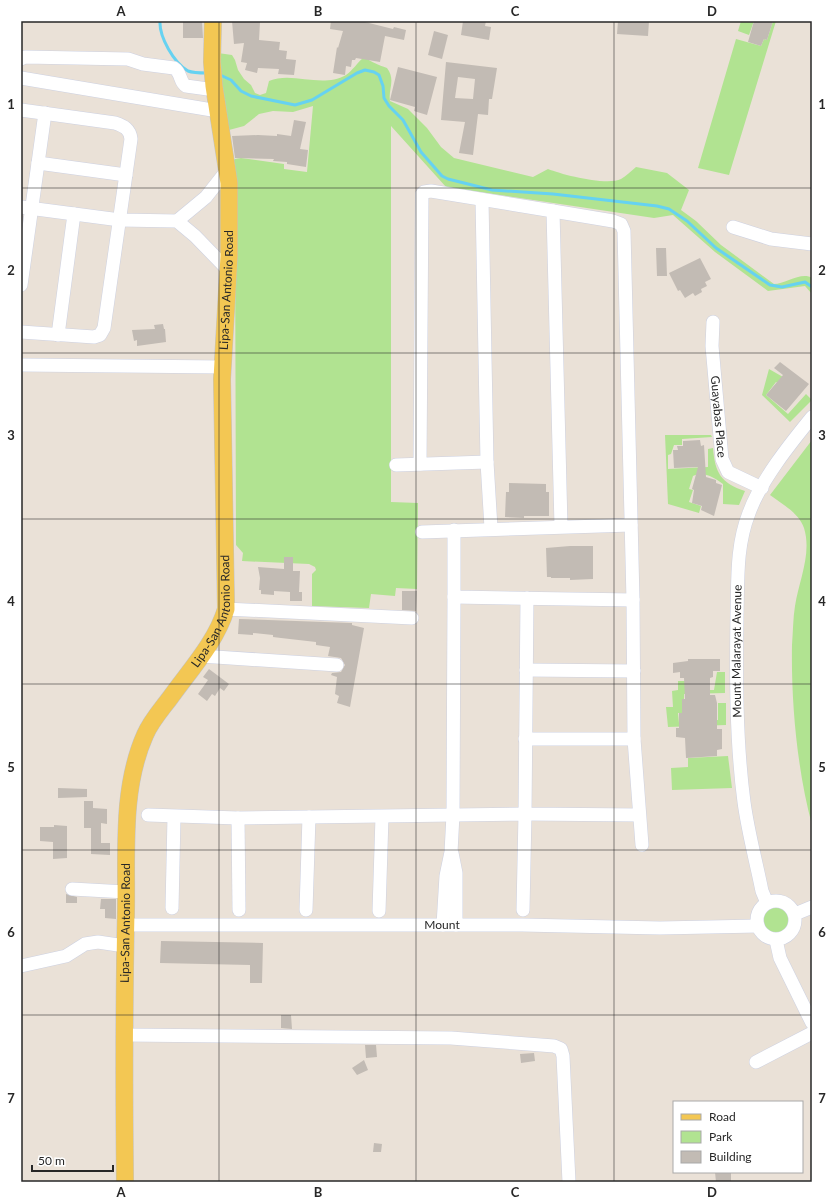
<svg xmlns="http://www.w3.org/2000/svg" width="833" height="1203" font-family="Lato,sans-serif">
<rect width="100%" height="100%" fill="#eae1d7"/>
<path fill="#b1e391" d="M741 21H754L749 35 738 31Z
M773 21H776L729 175 698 168 736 39 761 46 764 39 767 40Z
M218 53 232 55 235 60 238 70 244 79 251 85 255 93 260 95 266 93 269 81C293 71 321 89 346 75 352 71 358 62 364 57 372 62 378 65 387 68 396 80 388 89 390 101L408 109 427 128 441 147 454 158 533 177 548 169C563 175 607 186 621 179 626 176 631 171 636 167L667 173 689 190 681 210 696 221 721 245 774 284C785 284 802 271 812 278V294L805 286 768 291 715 252 673 215 654 218 446 187 391 126V502L418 503 417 589 396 588 395 596 371 594 369 608 312 606V574L316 570 315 567 309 564 242 561 243 553 236 545 235 211 232 161 235 159 241 158 284 164V169L307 172 313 106 293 112 273 111 259 114 244 126 229 130 220 90Z
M769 369 783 377 781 385 776 382 766 395 788 414 806 394 812 400 790 422 762 395Z
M665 435H711L712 437 682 439V445H674L671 454 668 455V469L708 467V449L713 448C715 473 721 483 745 491L739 505 723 504V484C716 478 702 470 693 476L689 489 693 490 689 502 701 506 699 513 668 504Z
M812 440V825C797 769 791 702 792 645 793 632 793 618 795 606 799 580 812 554 804 528 799 513 782 504 770 495Z
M717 672H725V693L684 694V699H682V713H678L679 723 718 720V703H726V725L668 727 666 707H673L672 691 678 690V681H690V690H714Z
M728 756 732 788 672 790 671 768 688 767V758Z
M763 920a13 13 0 1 1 26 0a13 13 0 1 1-26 0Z"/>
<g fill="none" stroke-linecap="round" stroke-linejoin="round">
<path stroke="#66d2f1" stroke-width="3" d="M160 21C159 37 174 63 188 71 193 73 201 73 207 73
M218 74 231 80 241 91 251 96 295 105 312 100 357 73 365 70 374 72 379 75 383 86 384 98 389 106 403 120 421 152 442 176 448 179 492 190 553 194 657 206 669 209 687 221 716 248 770 285 782 287 805 282 812 287"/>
</g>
<path fill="#c2bbb4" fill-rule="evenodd" d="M183 21H202L203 38H183Z
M232 21 260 22 259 40 280 42 279 50 287 51 286 59 296 60 294 75 278 74 279 69 258 68 257 73 245 70 247 63 241 62 244 43 234 44Z
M331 21H361L393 29 394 27 406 30 404 40 385 36 380 62 356 58 355 60H352L351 67 346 66 345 75 333 73 337 47 338 48 343 31 330 29Z
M463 21H486L485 26 491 27 489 40 461 35Z
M618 21H649L648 36 617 34Z
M754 21H773L767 40 764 39 761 46 748 42Z
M434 31 448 35 442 59 428 55Z
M446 62 497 68 492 99H489L488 115 478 114 473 155 459 153 465 122 441 120ZM458 77 475 79 473 99 455 98Z
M398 67 437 77 427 115 414 111 415 107 390 100Z
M294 120 306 122 300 149 308 150 306 167 287 164V162L273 161 274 159 235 158 232 136 258 135 277 136V134L291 136Z
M656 248H666L667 276H657Z
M700 258 711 279 705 282 707 286 701 289 702 292 695 296 693 293 685 298 680 290 678 291 669 273Z
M163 324 164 329H165L166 342 137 346V340L134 341 132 330 155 329 154 325Z
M780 362 809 384 786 411 766 395 783 375 774 368Z
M700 440 701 446 704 445 706 477 716 480V483L722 485 714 516 701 510 702 506 692 503 694 490 692 489 698 467 674 468 673 450H678L677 446H683V441Z
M509 483 546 484V492H549V516H524V518L505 517 506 492H509Z
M570 546H593V579L570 580V578H551V577H547L546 548Z
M284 557H293V571H300L299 592H302V601H290V592L274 591V595L261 594V590H259L260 578 258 567 284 569Z
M402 591H417L416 611 402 610Z
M239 619 352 623V625L364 628 350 707 337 703 339 696 335 694 337 677 331 675 332 673 341 672 345 665 341 658 328 656 330 647 316 645V642L281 638 273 637V635L253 633V635L238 634Z
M688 659H720V671H713V677L710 678V695H715L717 703V729H722V749L717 750V756L686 758 685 738 676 737V728H679V713H682V699H685L684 678H680V672L673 673V663L688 661Z
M209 669 229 684 224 691 220 688 215 696 212 694 207 701 198 694 208 680 203 677Z
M58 788 87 789V797L58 798Z
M84 801H93V808L107 809V824L101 823V843H110V855L91 854V828H84Z
M54 825 67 826V858L53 859V842L40 841V827H54Z
M66 894 77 897V903H66Z
M101 899H116V919L105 918V909H100Z
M161 941 263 943 262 983H250V965L160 963Z
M281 1015H291L292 1029 281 1028Z
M365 1045H376L377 1057 366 1058Z
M534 1053 535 1061 521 1063 520 1054Z
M364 1060 368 1070 357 1075 352 1068Z
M374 1143 382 1144 381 1152H373Z
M715 1172H731V1182H716Z"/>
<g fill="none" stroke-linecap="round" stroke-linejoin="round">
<defs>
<g id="minor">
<path d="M21 59 25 57 128 59 143 64 174 68C182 73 179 82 186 86L215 90"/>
<path d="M21 78 218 111"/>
<path d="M21 110 115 123C124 126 130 129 131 139L104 328 100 335 94 337 21 332"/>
<path d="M38 163 126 175"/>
<path d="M21 207 120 220 177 221 195 236 228 270"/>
<path d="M553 211 613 221 621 224 624 231 633 600 634 739 642 845"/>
<path d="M177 221 206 197 228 169"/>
<path d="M733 227 771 239 812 244"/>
<path d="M21 285 45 113"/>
<path id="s1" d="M713 322 712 346 722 459 728 472 762 488"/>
<path d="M58 335 74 214"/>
<path d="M21 365 223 367"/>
<path d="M487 462 491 528"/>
<path d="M420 464 422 194 424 192 431 191 553 211 561 526"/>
<path d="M396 465 487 462 482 200"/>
<path d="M454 530V597L633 600"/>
<path d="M422 532 631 525"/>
<path d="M527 598 525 814 639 815"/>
<path d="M226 609 412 618"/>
<path d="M201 656 337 665"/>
<path d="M526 670 634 671"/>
<path d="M525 739H634"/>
<path d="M148 815 238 818 525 814 523 910"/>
<path d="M238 818 239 910"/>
<path d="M452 853 456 873V925"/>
<path d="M72 889 126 892"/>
<circle cx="776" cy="920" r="19"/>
<path id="s2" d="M767 903 762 891C756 861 748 832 744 802 736 741 736 676 737 615 738 580 736 546 749 513 761 480 790 444 812 417"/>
<path d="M172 908 174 817"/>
<path d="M306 910 309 817"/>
<path d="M379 911 382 817"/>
<path d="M795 914 812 907"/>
<path id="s3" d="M125 925H522L660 928 758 926"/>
<path d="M443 925 446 876 451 852 453 815 454 597"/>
<path d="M776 940 780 958 812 1023"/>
<path d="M21 966 66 956 85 944 98 942 125 946"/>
<path d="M123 1035 451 1038 554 1046 561 1049 563 1056 569 1182"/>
<path d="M756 1062 812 1033"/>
</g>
<g id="major">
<path id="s4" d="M125 1182C124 1091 124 1001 126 911 127 853 121 789 145 735 151 721 161 710 170 698 190 670 216 642 226 609L222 379 229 256V183L214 86 212 62 213 21"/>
</g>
</defs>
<use href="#minor" stroke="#cdd1e1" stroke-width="14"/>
<use href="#major" stroke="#c3c3c3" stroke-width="18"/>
<use href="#minor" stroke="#fff" stroke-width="13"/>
<use href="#major" stroke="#f3c753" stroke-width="17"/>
</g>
<path fill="none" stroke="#272727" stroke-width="1" stroke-opacity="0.55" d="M219 21V1182M416 21V1182M614 21V1182M21 188H812M21 353H812M21 519H812M21 684H812M21 850H812M21 1015H812"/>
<g text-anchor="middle" stroke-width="3" stroke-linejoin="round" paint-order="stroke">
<g font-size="12" fill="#272727" stroke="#fff">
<text dy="4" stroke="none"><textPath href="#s4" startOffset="919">Lipa-San Antonio Road</textPath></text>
<text dy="4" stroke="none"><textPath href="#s1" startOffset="95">Guayabas Place</textPath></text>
<text dy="4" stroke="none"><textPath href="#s4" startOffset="594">Lipa-San Antonio Road</textPath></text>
<text dy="4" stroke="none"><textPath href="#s2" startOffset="255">Mount Malarayat Avenue</textPath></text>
<text dy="4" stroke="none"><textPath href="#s4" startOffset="259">Lipa-San Antonio Road</textPath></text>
<text dy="4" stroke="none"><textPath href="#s3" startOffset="317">Mount</textPath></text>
</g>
</g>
<rect width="833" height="1203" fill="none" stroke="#ffffff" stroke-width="44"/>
<rect x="673" y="1101" width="130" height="72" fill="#ffffff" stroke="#a9a9a9"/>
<rect x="681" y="1114" width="20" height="6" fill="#f3c753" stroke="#a9a9a9"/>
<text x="709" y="1121" font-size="12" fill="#272727">Road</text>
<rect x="681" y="1131" width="20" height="12" fill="#b1e391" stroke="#a9a9a9"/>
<text x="709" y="1141" font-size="12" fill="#272727">Park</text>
<rect x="681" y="1151" width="20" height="12" fill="#c2bbb4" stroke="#a9a9a9"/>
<text x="709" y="1161" font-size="12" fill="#272727">Building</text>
<path d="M32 1165v6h81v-6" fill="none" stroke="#272727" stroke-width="2"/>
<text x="38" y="1165" font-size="12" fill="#272727" stroke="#ffffff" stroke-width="3" paint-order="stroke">50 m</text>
<rect x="22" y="22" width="789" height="1159" fill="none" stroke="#272727" stroke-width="1.5"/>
<g font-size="13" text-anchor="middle" font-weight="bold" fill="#272727">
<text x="121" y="16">A</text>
<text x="318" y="16">B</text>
<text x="515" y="16">C</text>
<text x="712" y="16">D</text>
<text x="11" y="109">1</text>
<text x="822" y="109">1</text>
<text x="11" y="275">2</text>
<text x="822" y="275">2</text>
<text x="11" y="440">3</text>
<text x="822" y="440">3</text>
<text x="11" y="606">4</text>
<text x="822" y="606">4</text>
<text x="11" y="772">5</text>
<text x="822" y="772">5</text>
<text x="11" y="937">6</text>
<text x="822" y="937">6</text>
<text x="11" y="1103">7</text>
<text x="822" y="1103">7</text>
<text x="121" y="1197">A</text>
<text x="318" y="1197">B</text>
<text x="515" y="1197">C</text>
<text x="712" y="1197">D</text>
</g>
</svg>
